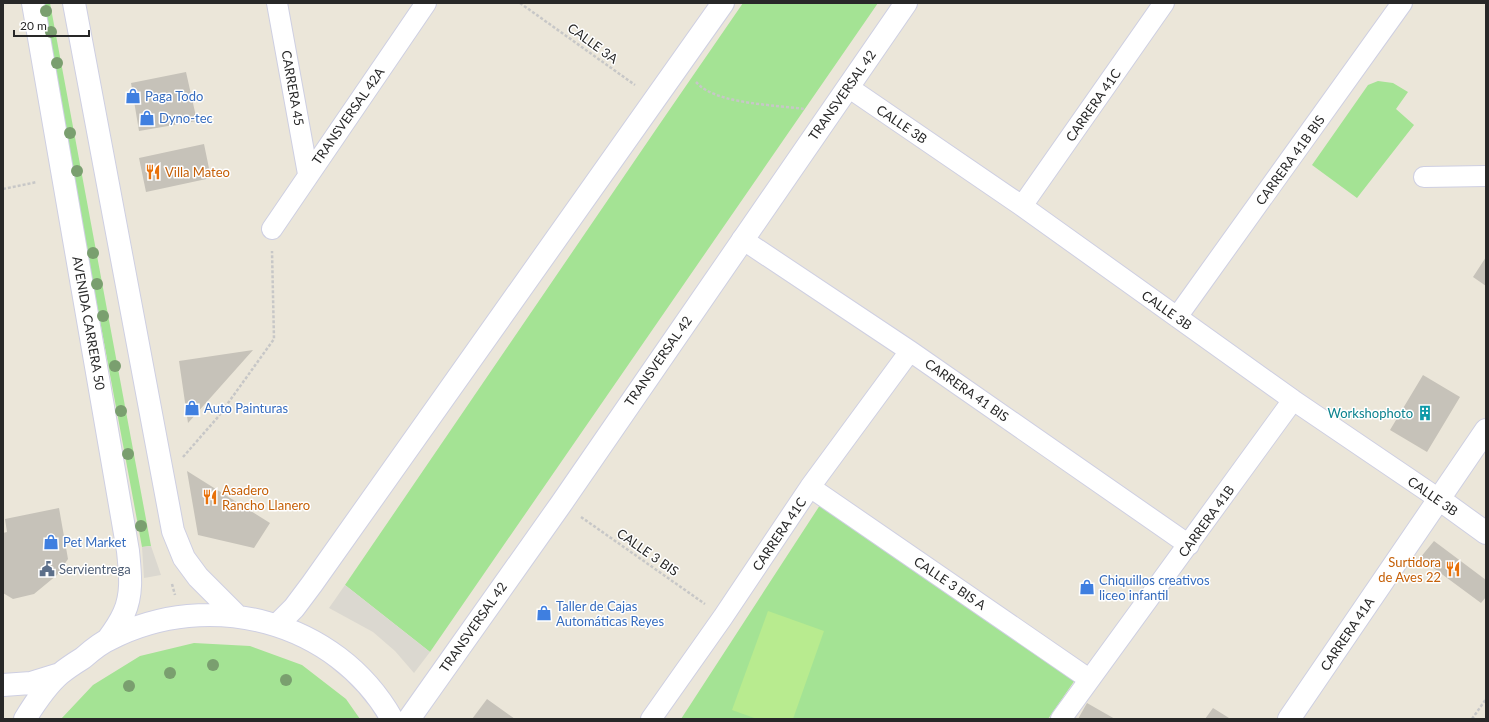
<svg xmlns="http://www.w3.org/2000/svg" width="1489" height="722" font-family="Lato,sans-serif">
<rect width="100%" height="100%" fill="#ebe6d9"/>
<path fill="#a4e394" d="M41 3H50L151 546 142 547Z
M743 3H878L430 652 345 585 659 125Z
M1378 81 1393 83 1408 92 1396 109 1414 125 1357 198 1312 165 1368 85Z
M822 502 1075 680 1048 719H681Z
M194 643 250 646 302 665 346 699 360 719H61L93 685 140 656Z"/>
<path fill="#b8eb8f" d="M768 611 824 631 793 719H757L732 710Z"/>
<path fill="#dbd8d0" d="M151 546 161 575 144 578 142 547Z
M345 585 430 652 414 673 395 651 373 632 329 608Z"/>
<path fill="#c6c2b9" d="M186 72 197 121 139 131 131 83Z
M204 144 211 178 146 192 139 158Z
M1486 257V286L1473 277Z
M253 350 188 423 179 361Z
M1423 375 1460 397 1427 452 1390 430Z
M187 471 270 523 254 548 198 535Z
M59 508 68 559 57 575 34 594 13 599 3 593V533L7 532 5 519Z
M1434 541 1486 580V597L1481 603 1420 558Z
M487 699 515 719H472Z
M1087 703 1115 719H1078Z
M1213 708 1229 718V719H1205Z"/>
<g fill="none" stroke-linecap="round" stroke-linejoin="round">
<defs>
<path id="minor" d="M277 3 308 174
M848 87 1022 206 1293 400 1439 499
M1424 177 1486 176
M1022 206 1164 3
M272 229 426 3
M742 239 910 351 1189 545
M1177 317 1402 3
M810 487 1089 679
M651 719 723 617 810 487 910 351
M1061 719 1293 400"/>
<path id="tertiary" d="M1439 499 1486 533
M277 625 294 608 312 584 723 3
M409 719 561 504 906 3
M1289 719 1486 430"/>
<path id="secondary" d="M33 3 128 551C130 572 133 593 124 613 120 622 114 631 108 639
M74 3 173 531 184 558 198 577 237 616
M3 685 31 683 60 674
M25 719C35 703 46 686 60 674 67 668 75 663 83 658 91 651 100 643 110 639 209 588 336 620 392 719"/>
</defs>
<use href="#minor" stroke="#cecfe2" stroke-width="22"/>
<use href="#tertiary" stroke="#cecfe2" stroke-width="24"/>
<use href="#secondary" stroke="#cecfe2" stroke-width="24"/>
<path stroke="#c7c7c7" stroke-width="2.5" stroke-dasharray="3 2" stroke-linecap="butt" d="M520 3 635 85
M696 82C699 85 702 88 706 90 730 104 775 105 804 109
M3 189 37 182
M183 457 218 417 274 339 272 251
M581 517 705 604
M172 584 175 595
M1472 719 1486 699"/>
<use href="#minor" stroke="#fff" stroke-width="20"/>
<use href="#tertiary" stroke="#fff" stroke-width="22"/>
<use href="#secondary" stroke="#fff" stroke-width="22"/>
</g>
<g fill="#7a9f6f">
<circle cx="46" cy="11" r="6"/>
<circle cx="51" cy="32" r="6"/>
<circle cx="57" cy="63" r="6"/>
<circle cx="70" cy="133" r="6"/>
<circle cx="77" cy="171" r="6"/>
<circle cx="93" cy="253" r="6"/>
<circle cx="97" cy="284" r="6"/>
<circle cx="103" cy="316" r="6"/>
<circle cx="115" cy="366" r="6"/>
<circle cx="121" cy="411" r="6"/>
<circle cx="128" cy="454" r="6"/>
<circle cx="141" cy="526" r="6"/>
<circle cx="213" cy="665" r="6"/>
<circle cx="170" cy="673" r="6"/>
<circle cx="286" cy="680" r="6"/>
<circle cx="129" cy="686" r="6"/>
</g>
<defs>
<symbol id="shop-bare" viewBox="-9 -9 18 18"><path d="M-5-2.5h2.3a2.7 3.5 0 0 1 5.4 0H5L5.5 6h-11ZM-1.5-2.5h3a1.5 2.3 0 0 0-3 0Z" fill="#3f7fe0" stroke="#fff" stroke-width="2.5" paint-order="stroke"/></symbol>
<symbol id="restaurant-bare" viewBox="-9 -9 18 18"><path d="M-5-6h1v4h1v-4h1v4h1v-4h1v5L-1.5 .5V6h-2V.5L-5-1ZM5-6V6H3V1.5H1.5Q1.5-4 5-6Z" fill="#e8710a" stroke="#fff" stroke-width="2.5" paint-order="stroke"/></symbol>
<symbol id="building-bare" viewBox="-9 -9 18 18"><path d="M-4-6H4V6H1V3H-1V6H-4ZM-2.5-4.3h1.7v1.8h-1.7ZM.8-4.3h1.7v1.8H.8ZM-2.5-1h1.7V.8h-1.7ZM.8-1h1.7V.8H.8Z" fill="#0f9aa8" stroke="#fff" stroke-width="2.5" paint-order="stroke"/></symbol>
<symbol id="civic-bare" viewBox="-9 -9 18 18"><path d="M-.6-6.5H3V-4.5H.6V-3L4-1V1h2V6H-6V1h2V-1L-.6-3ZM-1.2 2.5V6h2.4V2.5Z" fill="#5c6f8a" stroke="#fff" stroke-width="2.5" paint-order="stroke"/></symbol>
</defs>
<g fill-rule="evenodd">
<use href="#shop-bare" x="122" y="85" width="22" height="22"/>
<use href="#shop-bare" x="136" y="107" width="22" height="22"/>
<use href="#restaurant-bare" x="142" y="161" width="22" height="22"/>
<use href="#shop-bare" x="181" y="397" width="22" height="22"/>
<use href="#building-bare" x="1414" y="402" width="22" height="22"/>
<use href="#restaurant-bare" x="199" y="486" width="22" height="22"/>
<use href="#shop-bare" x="40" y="531" width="22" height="22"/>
<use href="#civic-bare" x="36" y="558" width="22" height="22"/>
<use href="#restaurant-bare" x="1442" y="558" width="22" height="22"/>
<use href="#shop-bare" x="1076" y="576" width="22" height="22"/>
<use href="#shop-bare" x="533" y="602" width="22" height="22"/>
</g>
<g text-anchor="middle" stroke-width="3" stroke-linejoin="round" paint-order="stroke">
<g font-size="13" fill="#282828" stroke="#fff">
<text transform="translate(593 43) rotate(36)" y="5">CALLE 3A</text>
<text transform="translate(293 88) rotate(80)" y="5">CARRERA 45</text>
<text transform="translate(842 95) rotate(-55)" y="5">TRANSVERSAL 42</text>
<text transform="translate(1093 105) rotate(-55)" y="5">CARRERA 41C</text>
<text transform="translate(348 116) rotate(-55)" y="5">TRANSVERSAL 42A</text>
<text transform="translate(902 124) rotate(34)" y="5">CALLE 3B</text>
<text transform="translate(1290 160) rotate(-54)" y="5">CARRERA 41B BIS</text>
<text transform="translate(1167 310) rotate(35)" y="5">CALLE 3B</text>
<text transform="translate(89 323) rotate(80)" y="5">AVENIDA CARRERA 50</text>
<text transform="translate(658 361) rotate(-55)" y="5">TRANSVERSAL 42</text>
<text transform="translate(967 390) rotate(35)" y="5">CARRERA 41 BIS</text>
<text transform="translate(1433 496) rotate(35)" y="5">CALLE 3B</text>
<text transform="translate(1206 521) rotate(-54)" y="5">CARRERA 41B</text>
<text transform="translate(779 534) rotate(-56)" y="5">CARRERA 41C</text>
<text transform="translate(648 552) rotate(35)" y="5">CALLE 3 BIS</text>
<text transform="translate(950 583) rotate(34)" y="5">CALLE 3 BIS A</text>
<text transform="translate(473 627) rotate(-55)" y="5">TRANSVERSAL 42</text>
<text transform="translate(1347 634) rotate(-56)" y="5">CARRERA 41A</text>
</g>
<g font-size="13" fill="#366cbe" stroke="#fff" text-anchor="start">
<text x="145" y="101">Paga Todo</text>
<text x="159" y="123">Dyno-tec</text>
<text x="204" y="413">Auto Painturas</text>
<text x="63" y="547">Pet Market</text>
<text x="1099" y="585">Chiquillos creativos<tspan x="1099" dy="15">liceo infantil</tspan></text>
<text x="556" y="611">Taller de Cajas<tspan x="556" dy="15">Automáticas Reyes</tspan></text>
</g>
<g font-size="13" fill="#c56008" stroke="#fff" text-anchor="start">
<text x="165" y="177">Villa Mateo</text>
<text x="222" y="495">Asadero<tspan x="222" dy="15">Rancho Llanero</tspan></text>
<text x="1441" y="567" text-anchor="end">Surtidora<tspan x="1441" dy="15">de Aves 22</tspan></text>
</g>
<g font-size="13" fill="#0d838f" stroke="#fff" text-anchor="end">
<text x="1413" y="418">Workshophoto</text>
</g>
<g font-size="13" fill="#4e5e75" stroke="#fff" text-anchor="start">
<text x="59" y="574">Servientrega</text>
</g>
</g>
<rect width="1489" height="722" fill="none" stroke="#282828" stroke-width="8"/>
<path d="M14 30v6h75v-6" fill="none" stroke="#282828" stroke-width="2"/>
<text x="20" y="30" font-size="12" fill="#282828" stroke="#ffffff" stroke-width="3" paint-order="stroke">20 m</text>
</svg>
